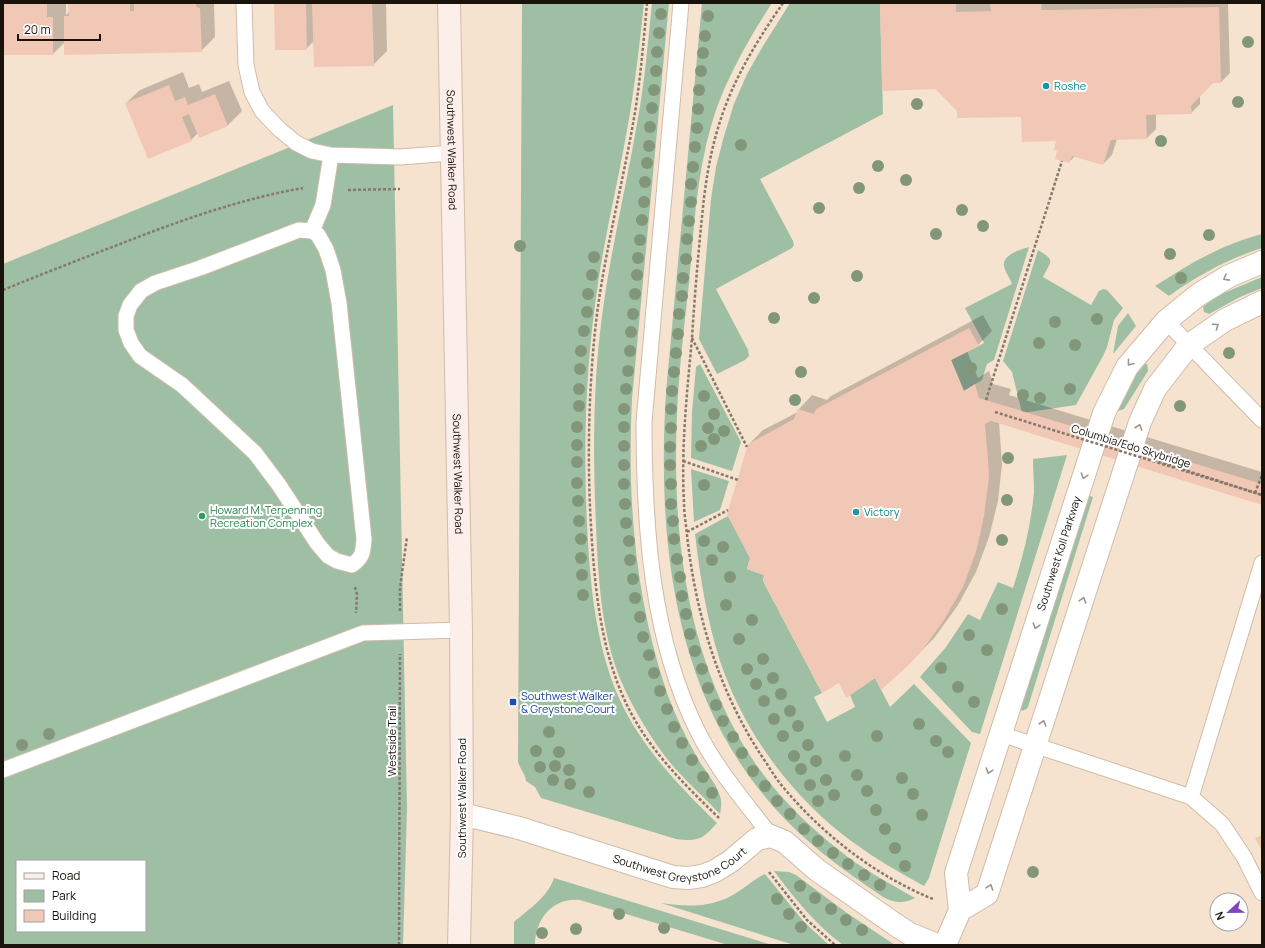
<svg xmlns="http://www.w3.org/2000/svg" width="1265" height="948" font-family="Manrope,sans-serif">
<rect width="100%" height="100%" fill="#f6e3cf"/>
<path fill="#9fbfa4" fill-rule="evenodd" d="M522 3H644C639 49 634 95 625 141 617 186 606 231 599 277 586 359 583 441 587 524 590 583 595 643 619 698 641 747 679 786 717 823 703 839 698 842 676 839L541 798 535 787 526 781C526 775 520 769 518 762Z
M652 3H669L632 399C627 499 635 598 667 693 676 717 688 742 701 764 708 774 716 784 720 796 722 801 721 808 720 814 701 794 680 776 664 755 647 732 632 706 621 681 601 633 598 576 596 525 593 463 593 394 600 333 608 260 626 189 638 118 645 80 648 41 652 3Z
M702 3H772C750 37 730 72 716 110 697 166 694 225 689 284 684 327 679 371 677 414 672 528 685 647 744 746 768 786 802 821 839 850 862 869 889 883 915 898 904 904 894 903 883 897 843 870 804 842 772 805 672 691 657 537 666 392Z
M790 3H880L883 114 760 179 793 241 794 245 792 248 716 289 748 350 749 356 745 360 717 374 699 339 711 199 716 167 724 136 734 104 747 74 763 46Z
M393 105 407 809 403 945H3V264ZM17 861H145V931H17Z
M1262 234V248C1228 259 1198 275 1169 296L1155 286C1191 263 1221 245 1262 234Z
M1029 247 994 360 987 364 982 380 964 391 951 360 984 343 965 308 1012 284C1010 278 1005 272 1004 266 1002 255 1021 249 1029 247Z
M1038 250C1056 261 1051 260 1043 277L1091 305 1099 291 1103 289 1107 290 1123 308 1114 320 1107 347 1103 356 1076 405 1022 413 1012 372 1003 361Z
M1262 277V288L1240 297 1209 314 1204 312 1203 307 1204 306 1219 295Z
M1128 313 1136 326 1113 354 1118 326Z
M1143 363 1147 364 1148 371 1124 409 1118 411 1116 409 1127 384Z
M700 364 741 442 732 471 691 458 692 412 696 367Z
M1067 455 980 734 972 732 920 677 946 647 968 614 980 620 998 582 1013 588C1023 557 1031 525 1034 492 1034 481 1033 470 1033 459Z
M691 469 729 481 720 510 694 522Z
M1084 494 1093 497 1028 707C1026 710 1023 711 1020 710Z
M728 516 750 558 747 569 764 575 763 581 822 693 814 697 827 722 855 707 850 695 875 678 890 707 914 684 971 743 929 878 924 886C900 873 876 859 854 843 793 799 744 733 720 661 707 620 700 577 695 534Z
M774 871 789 872 796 875 847 913 895 945H843C815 924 794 898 774 871Z
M765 874 804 922 829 945H794L661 903C687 907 713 908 736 893 746 887 754 879 765 874Z
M554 878 772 945H728L580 900C553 897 535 919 535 945H514V922C529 909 548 897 554 878Z"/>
<path fill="#0003" d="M3 3H66V15L69 12V3H214L215 37 201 51 65 42 53 54H3Z
M275 3H386L387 51 373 65 314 41 306 49Z
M881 3H1228L1230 73 1221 82H1213L1200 96V104L1191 113 1156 114V129L1147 138 1117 139 1112 155 1103 164 1075 156 1069 162 1059 151 1058 140 1022 116 958 110Z
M183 72 189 88 199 84 202 92 229 81 242 111 228 125 199 137 198 133 191 140 126 103 140 90Z
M983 315 992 331 978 345 967 351 978 378 989 371 993 384 1011 389 1009 395 1262 472V504L999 422 1002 464 998 501 989 537 976 572 958 605 935 637 901 672 875 676 766 575 752 558 749 444 763 430 798 412 799 409 812 395 827 400 831 396Z"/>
<path fill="#f1c7b5" d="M3 3H47V17H53V55H3Z
M68 3H130V11H134V3H196V7L200 8 202 52 64 55V16H69Z
M274 3H306L307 50H275Z
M312 3H372L374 66 314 67Z
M880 3H956V12L991 11 990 4 1025 3H1041L1042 10 1219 7 1221 83H1213L1191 106 1192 114 1146 115 1147 139 1111 140 1103 165 1072 156 1069 163 1055 159 1057 151 1054 150 1056 141 1022 142 1021 117 957 118V111L935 89 882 91Z
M169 85 175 101 185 97 188 105 215 94 228 126 199 138 189 114 182 117 192 141 148 159 125 103Z
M969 328 979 346 951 360 964 391 975 384 979 398 1262 484V505L991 421 985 424 988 459 989 478 984 516 980 535 976 552 963 587 944 620 921 652 901 672 881 690 875 678 846 698 839 683 822 693 763 580 764 575 747 569 750 558 727 514 748 444 794 419 798 409 814 414 816 409Z
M1262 835V851L1255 838Z"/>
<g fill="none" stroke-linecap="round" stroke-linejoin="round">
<defs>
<path id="lane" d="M244 3 246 65 252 92 262 111 279 129 296 143 312 151 331 155 400 157 452 153
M681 3 644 422C644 526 651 638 698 732 717 770 746 803 771 836
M312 231 318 235 326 249 333 270 339 303 364 539C363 552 363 557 352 565L337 561 328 556 317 543 279 485 255 453 182 385 140 356 131 343 126 330V316L130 305 141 291 155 283 200 268 299 230 312 231 323 205 331 155
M1166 321 1262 420
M1001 734 1191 797 1222 824 1244 857 1262 893
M3 770 363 633 461 630
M1191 797 1262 563"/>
<g id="street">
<path id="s1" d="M462 814 519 828 673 877 688 878 702 876 715 871 731 861 757 839 771 836 785 842 817 870 896 925 910 934 937 945"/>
<path d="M960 910 987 894 1140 422 1155 389 1189 345 1225 320 1262 302"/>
<path id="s2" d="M945 945 960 910 956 873 1104 413 1127 367 1166 321 1198 295 1229 276 1262 262"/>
</g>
<g id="secondary">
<path id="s3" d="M449 3 461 630 462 814 459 945"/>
</g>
</defs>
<use href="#lane" stroke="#cfbca9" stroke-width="17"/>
<use href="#street" stroke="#cfbca9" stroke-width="24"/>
<use href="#secondary" stroke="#cfbca9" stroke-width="24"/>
<path stroke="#85796c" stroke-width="2.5" stroke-dasharray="3 2" stroke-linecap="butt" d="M647 3C644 37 641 72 636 106 624 181 603 255 595 331 588 400 587 472 592 542 596 600 603 660 631 713 653 754 686 786 719 818
M783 3C756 42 731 83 718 128 711 151 707 174 704 198 699 244 695 291 692 338 687 393 681 447 684 503 684 513 686 524 687 535 696 617 720 696 767 764 772 772 777 780 783 787 823 835 876 876 933 899
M348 190 400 189
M3 290C42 274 81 259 120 244 179 221 240 199 303 188
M692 338 747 447
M986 400 1062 161
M1154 460 1262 495
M683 461 738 480
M1255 493 1262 475
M687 532 728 510
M355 587 357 594 356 613
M400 611V588L407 537
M769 872 807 920 835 945
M399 945 400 654"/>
<use href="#lane" stroke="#fff" stroke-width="15"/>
<use href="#street" stroke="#fff" stroke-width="22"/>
<use href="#secondary" stroke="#fceee8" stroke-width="22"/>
<path stroke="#85796c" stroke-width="2.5" stroke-dasharray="3 2" stroke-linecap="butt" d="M995 412 1262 495"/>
</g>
<g fill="#829779">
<circle cx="661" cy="14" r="6"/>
<circle cx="708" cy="16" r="6"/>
<circle cx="659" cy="33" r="6"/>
<circle cx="705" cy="36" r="6"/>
<circle cx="1248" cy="42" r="6"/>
<circle cx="657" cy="52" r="6"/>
<circle cx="703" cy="53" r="6"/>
<circle cx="656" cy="71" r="6"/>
<circle cx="701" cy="71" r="6"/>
<circle cx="654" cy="90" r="6"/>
<circle cx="699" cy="90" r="6"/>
<circle cx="1238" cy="102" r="6"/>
<circle cx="917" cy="104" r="6"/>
<circle cx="652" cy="108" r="6"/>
<circle cx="698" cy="109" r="6"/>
<circle cx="650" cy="127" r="6"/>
<circle cx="697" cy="128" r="6"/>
<circle cx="1161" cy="141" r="6"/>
<circle cx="741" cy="145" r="6"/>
<circle cx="649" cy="146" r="6"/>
<circle cx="695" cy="147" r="6"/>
<circle cx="647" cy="163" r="6"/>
<circle cx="878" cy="166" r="6"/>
<circle cx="693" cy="167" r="6"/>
<circle cx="906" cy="180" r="6"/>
<circle cx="645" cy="182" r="6"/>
<circle cx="691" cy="184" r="6"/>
<circle cx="859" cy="188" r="6"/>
<circle cx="644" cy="202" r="6"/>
<circle cx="691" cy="202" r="6"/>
<circle cx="819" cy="208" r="6"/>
<circle cx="962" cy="210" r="6"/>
<circle cx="642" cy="220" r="6"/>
<circle cx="689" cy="221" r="6"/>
<circle cx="983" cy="226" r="6"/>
<circle cx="936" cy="234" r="6"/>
<circle cx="1209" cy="235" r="6"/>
<circle cx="687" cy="239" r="6"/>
<circle cx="640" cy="240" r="6"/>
<circle cx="520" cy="246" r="6"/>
<circle cx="1170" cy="254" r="6"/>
<circle cx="594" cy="257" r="6"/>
<circle cx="638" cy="258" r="6"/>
<circle cx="686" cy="259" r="6"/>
<circle cx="592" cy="275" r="6"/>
<circle cx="637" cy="275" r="6"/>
<circle cx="857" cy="276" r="6"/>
<circle cx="683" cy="278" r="6"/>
<circle cx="1181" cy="278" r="6"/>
<circle cx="588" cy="294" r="6"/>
<circle cx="635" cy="294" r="6"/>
<circle cx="682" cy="296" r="6"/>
<circle cx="814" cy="298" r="6"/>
<circle cx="587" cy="312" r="6"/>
<circle cx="633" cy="314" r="6"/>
<circle cx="679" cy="314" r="6"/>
<circle cx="774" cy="318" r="6"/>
<circle cx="1097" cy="319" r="6"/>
<circle cx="1055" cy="322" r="6"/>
<circle cx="584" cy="331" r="6"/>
<circle cx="631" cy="332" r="6"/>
<circle cx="678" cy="334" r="6"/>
<circle cx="1039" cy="343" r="6"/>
<circle cx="1075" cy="345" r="6"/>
<circle cx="581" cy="351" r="6"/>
<circle cx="630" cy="351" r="6"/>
<circle cx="676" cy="353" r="6"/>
<circle cx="1229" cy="353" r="6"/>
<circle cx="971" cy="368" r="6"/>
<circle cx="580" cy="369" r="6"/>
<circle cx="628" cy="371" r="6"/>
<circle cx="674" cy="372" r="6"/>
<circle cx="801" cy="372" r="6"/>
<circle cx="579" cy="389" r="6"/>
<circle cx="626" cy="389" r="6"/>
<circle cx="1070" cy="389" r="6"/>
<circle cx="672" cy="391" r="6"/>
<circle cx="1023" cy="395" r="6"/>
<circle cx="704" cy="396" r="6"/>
<circle cx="1040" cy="398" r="6"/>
<circle cx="795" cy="400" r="6"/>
<circle cx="579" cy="406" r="6"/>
<circle cx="1180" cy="406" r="6"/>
<circle cx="624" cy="409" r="6"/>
<circle cx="671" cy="409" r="6"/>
<circle cx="714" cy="414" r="6"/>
<circle cx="577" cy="427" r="6"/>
<circle cx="624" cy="427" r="6"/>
<circle cx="671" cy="428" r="6"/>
<circle cx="708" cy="428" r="6"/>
<circle cx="724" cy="431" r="6"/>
<circle cx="714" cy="439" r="6"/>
<circle cx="577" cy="445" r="6"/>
<circle cx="624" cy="446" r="6"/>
<circle cx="701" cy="446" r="6"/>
<circle cx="670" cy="447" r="6"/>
<circle cx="1008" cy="458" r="6"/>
<circle cx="577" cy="462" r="6"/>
<circle cx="624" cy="465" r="6"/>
<circle cx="670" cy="465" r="6"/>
<circle cx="577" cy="483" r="6"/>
<circle cx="624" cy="484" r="6"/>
<circle cx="671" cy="484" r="6"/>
<circle cx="704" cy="485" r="6"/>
<circle cx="1007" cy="500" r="6"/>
<circle cx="578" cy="501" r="6"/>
<circle cx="625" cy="504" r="6"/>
<circle cx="671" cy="504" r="6"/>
<circle cx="579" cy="521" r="6"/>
<circle cx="673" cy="521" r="6"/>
<circle cx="626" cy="523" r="6"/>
<circle cx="581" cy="539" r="6"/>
<circle cx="674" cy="539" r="6"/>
<circle cx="1002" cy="540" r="6"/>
<circle cx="629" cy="541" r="6"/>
<circle cx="704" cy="541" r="6"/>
<circle cx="723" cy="547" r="6"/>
<circle cx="581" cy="558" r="6"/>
<circle cx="677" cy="559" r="6"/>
<circle cx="630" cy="560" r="6"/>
<circle cx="712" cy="560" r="6"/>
<circle cx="582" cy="575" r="6"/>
<circle cx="680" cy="577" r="6"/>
<circle cx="730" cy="577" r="6"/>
<circle cx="633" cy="579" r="6"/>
<circle cx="583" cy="595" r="6"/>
<circle cx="682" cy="596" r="6"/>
<circle cx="635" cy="598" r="6"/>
<circle cx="726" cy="605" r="6"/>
<circle cx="1002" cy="609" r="6"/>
<circle cx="686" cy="614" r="6"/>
<circle cx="640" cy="617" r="6"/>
<circle cx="752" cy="620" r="6"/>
<circle cx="690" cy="634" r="6"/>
<circle cx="969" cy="635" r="6"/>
<circle cx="643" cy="637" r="6"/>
<circle cx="739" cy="639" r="6"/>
<circle cx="987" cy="650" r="6"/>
<circle cx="695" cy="651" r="6"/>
<circle cx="649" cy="655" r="6"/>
<circle cx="763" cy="659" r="6"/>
<circle cx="941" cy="668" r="6"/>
<circle cx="702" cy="669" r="6"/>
<circle cx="747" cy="669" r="6"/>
<circle cx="654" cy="673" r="6"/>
<circle cx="773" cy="678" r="6"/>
<circle cx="756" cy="684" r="6"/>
<circle cx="958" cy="687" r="6"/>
<circle cx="708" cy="688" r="6"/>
<circle cx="660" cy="691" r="6"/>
<circle cx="781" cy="694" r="6"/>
<circle cx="764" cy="701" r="6"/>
<circle cx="974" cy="702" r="6"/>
<circle cx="716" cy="705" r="6"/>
<circle cx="667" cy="709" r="6"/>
<circle cx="790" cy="711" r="6"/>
<circle cx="774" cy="719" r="6"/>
<circle cx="723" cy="721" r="6"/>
<circle cx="919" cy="724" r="6"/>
<circle cx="798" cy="726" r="6"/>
<circle cx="674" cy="727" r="6"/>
<circle cx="549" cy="732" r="6"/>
<circle cx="49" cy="734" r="6"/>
<circle cx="783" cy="736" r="6"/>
<circle cx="877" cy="736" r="6"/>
<circle cx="733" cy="737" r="6"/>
<circle cx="936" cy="741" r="6"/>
<circle cx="682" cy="743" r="6"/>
<circle cx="22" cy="745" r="6"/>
<circle cx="808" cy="745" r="6"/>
<circle cx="536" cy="751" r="6"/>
<circle cx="559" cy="752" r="6"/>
<circle cx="948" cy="752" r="6"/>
<circle cx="742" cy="753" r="6"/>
<circle cx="794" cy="756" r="6"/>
<circle cx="845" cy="756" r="6"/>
<circle cx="692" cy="760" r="6"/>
<circle cx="816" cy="761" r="6"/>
<circle cx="555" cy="766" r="6"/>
<circle cx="540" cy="767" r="6"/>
<circle cx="801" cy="769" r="6"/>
<circle cx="569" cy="770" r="6"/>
<circle cx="753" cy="771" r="6"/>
<circle cx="857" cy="775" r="6"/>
<circle cx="703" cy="777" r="6"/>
<circle cx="902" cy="778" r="6"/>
<circle cx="553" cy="780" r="6"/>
<circle cx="826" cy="780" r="6"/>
<circle cx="570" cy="784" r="6"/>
<circle cx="810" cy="785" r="6"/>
<circle cx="765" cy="786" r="6"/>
<circle cx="867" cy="791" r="6"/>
<circle cx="589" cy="792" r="6"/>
<circle cx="712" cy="793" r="6"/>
<circle cx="913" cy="794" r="6"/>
<circle cx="834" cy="795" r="6"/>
<circle cx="777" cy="801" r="6"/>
<circle cx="818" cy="801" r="6"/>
<circle cx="876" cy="810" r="6"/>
<circle cx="790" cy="814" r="6"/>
<circle cx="922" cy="815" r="6"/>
<circle cx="804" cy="829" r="6"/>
<circle cx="885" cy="829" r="6"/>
<circle cx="818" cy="841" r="6"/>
<circle cx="895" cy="848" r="6"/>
<circle cx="833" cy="853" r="6"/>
<circle cx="848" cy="864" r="6"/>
<circle cx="905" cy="866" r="6"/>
<circle cx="1033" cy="872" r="6"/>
<circle cx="864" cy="875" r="6"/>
<circle cx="880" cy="885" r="6"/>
<circle cx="800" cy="886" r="6"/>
<circle cx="815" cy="898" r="6"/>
<circle cx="777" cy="899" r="6"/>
<circle cx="831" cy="909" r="6"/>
<circle cx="619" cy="914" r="6"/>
<circle cx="789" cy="914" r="6"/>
<circle cx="846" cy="920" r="6"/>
<circle cx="801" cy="927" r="6"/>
<circle cx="664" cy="928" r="6"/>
<circle cx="576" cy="929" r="6"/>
<circle cx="862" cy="930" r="6"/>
<circle cx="542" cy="933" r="6"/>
</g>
<defs><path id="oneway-chevron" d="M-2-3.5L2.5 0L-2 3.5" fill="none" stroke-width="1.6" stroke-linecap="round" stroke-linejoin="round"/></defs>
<g stroke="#989592">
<use href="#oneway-chevron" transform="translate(1226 278) rotate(151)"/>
<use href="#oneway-chevron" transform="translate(1216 326) rotate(-35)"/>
<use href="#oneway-chevron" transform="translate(1130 363) rotate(128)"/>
<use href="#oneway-chevron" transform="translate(1139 427) rotate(-71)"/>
<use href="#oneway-chevron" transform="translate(1084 476) rotate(108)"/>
<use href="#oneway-chevron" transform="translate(1083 600) rotate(-72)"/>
<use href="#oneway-chevron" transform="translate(1036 626) rotate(108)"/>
<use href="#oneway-chevron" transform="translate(1043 723) rotate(-72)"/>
<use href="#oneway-chevron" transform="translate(989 771) rotate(108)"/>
<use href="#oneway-chevron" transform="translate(990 887) rotate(-72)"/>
</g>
<g fill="#0f9aa8" stroke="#fff" stroke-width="1.5">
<circle cx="1046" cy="86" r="4"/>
<circle cx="856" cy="512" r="4"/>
</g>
<circle fill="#2e9e5b" stroke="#fff" stroke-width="1.5" cx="202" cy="516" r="4"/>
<rect fill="#1a4fb4" stroke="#fff" stroke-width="1.5" x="509" y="698" width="8" height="8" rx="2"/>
<g text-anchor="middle" stroke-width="4" stroke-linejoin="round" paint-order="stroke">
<g font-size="11" fill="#0d838f" stroke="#fff" text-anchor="start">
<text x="1054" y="90">Roshe</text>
<text x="864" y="516">Victory</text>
</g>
<g font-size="11" fill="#19130c" stroke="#fff">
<text dy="4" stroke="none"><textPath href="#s3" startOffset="147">Southwest Walker Road</textPath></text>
<text transform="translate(1131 446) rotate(17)" y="4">Columbia/Edo Skybridge</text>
<text dy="4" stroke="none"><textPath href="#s3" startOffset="471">Southwest Walker Road</textPath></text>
<text dy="4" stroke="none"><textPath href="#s2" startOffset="411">Southwest Koll Parkway</textPath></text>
<text transform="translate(392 741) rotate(-90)" y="4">Westside Trail</text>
<text transform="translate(462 798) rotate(-90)" y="4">Southwest Walker Road</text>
<text dy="4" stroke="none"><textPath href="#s1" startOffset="229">Southwest Greystone Court</textPath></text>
</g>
<g font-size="11" fill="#27864d" stroke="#fff" text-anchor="start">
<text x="210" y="514">Howard M. Terpenning<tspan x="210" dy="13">Recreation Complex</tspan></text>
</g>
<g font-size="11" fill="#164399" stroke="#fff" text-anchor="start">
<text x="521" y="700">Southwest Walker<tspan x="521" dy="13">&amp; Greystone Court</tspan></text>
</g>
</g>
<rect width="1265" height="948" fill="none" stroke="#19130c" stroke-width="8"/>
<rect x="16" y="860" width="130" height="72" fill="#ffffff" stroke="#a3a19e"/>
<rect x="24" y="873" width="20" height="6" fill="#fceee8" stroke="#a3a19e"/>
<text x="52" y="880" font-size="12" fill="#19130c">Road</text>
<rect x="24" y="890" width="20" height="12" fill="#9fbfa4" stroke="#a3a19e"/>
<text x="52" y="900" font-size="12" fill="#19130c">Park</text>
<rect x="24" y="910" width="20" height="12" fill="#f1c7b5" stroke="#a3a19e"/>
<text x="52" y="920" font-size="12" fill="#19130c">Building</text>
<g transform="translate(1229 912) rotate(248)"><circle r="19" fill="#ffffff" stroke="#a3a19e"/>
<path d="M0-3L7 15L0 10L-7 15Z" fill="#8145bb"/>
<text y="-6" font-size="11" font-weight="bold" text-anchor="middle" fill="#19130c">N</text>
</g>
<path d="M18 34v6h82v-6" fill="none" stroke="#19130c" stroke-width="2"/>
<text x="24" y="34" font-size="12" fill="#19130c" stroke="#ffffff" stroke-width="3" paint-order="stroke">20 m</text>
</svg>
